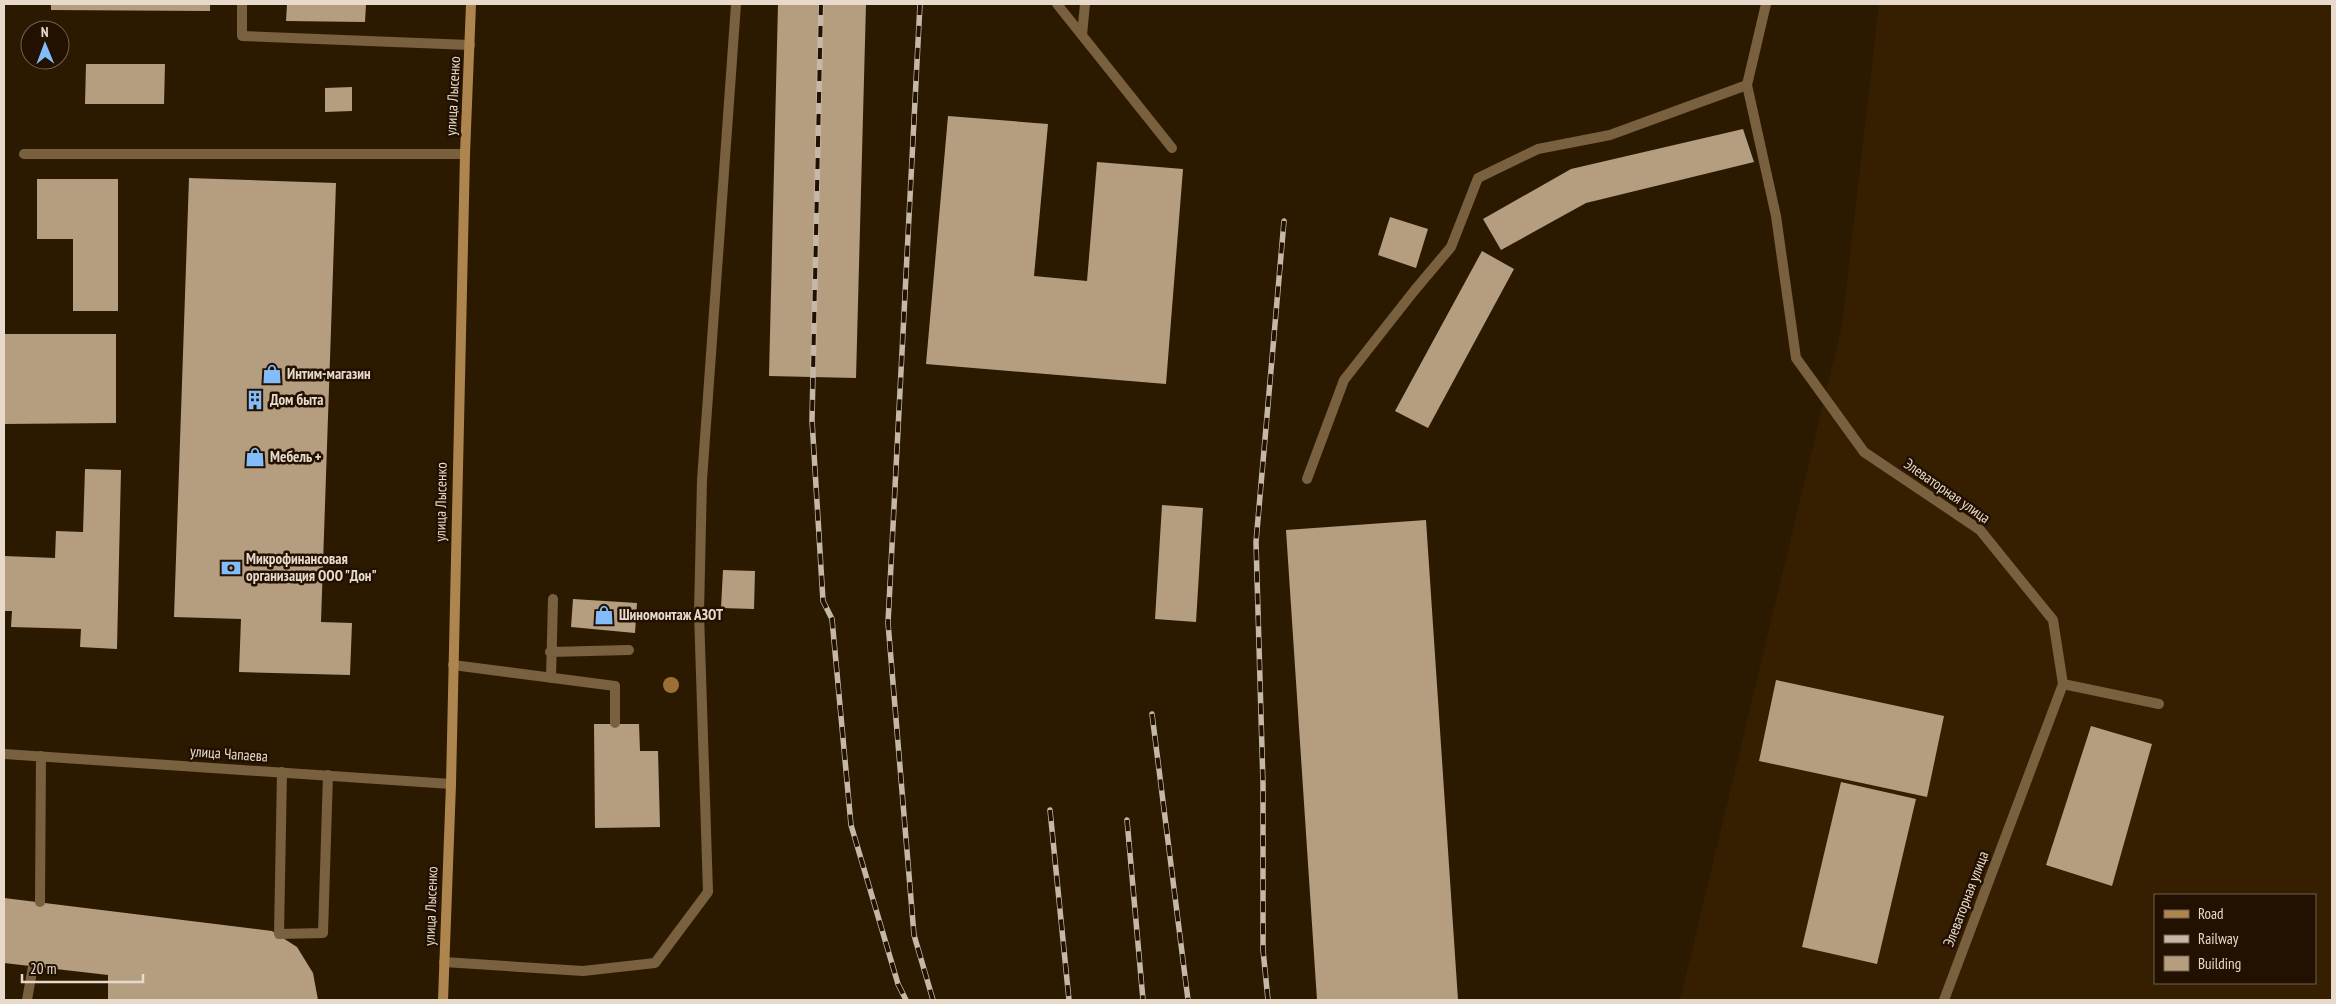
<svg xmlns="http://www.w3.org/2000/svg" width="2336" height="1004" font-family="'PT Sans Narrow',sans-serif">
<rect width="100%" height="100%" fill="#2c1a00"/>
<path fill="#351f00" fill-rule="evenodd" d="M1879 4H2332V1000H1680L1842 325ZM2155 895H2315V983H2155Z"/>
<path fill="#b59e80" d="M51 4H210V11L51 10Z
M287 4H366L365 22 286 21Z
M778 4H866L856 378 769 376Z
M86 64H165L164 104H85Z
M352 87V111L325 112V88Z
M948 116 1048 124 1034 276 1087 281 1097 162 1183 169 1166 384 926 364Z
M1743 129 1754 162 1586 203 1501 250 1483 219 1571 169Z
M189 178 336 183 321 622 352 623 350 675 239 672 241 619 174 617Z
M37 179H118V311H73V239H37Z
M1390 217 1428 229 1416 268 1378 255Z
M1482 251 1514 269 1428 428 1395 411Z
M4 334H116V423L4 424Z
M85 469 121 470 117 649 80 647 81 629 11 627 12 611H4V556L55 558 56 531 83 532Z
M1162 505 1203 508 1196 622 1155 619Z
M1426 520 1458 1000H1317L1286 530Z
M723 570 755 571 754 609 721 608Z
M573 599 637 603 635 633 571 627Z
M1776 680 1944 716 1927 797 1759 761Z
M594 724H639L640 751H658L660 827 595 828Z
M2091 726 2152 744 2112 886 2046 865Z
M1841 782 1916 799 1877 964 1802 947Z
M4 898 272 931 297 947 313 973 318 1000H108V975L4 963Z"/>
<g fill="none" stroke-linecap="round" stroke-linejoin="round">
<path stroke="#79603f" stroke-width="10" d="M242 4V36L470 45
M1057 4 1172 148
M1082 35 1085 4
M24 154H465
M1307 479 1344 380 1414 291 1451 247 1478 178 1538 149 1610 135 1747 85
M550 652 629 650
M453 665 615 686V723
M551 678 553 599
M282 772 279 934 323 933 328 775
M40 902 41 756
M444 962 583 971 655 963 708 892 699 613 702 480 736 4
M27 1000 33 966"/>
<path stroke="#79603f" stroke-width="10" d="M1766 4 1747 85 1776 216 1796 358 1864 452 1980 530 2053 620 2063 684 1944 1000
M2063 684 2159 704
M4 754 451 784"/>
<path stroke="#ae854f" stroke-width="10" d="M443 1000 451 784 465 154 471 4"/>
<defs>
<path id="rail" d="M821 4 812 420 823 601 832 619 851 825 898 984 906 1000
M920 4 888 623 914 935 933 1000
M1152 714 1188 1000
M1050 810 1069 1000
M1127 820 1143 1000
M1268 1000 1263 950V784L1256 542 1284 221"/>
</defs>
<use href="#rail" stroke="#c6b8a7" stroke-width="5.5"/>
<use href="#rail" stroke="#210" stroke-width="4" stroke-dasharray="11" stroke-linecap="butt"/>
</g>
<circle fill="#9b7035" cx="671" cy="685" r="8"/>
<defs>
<symbol id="shop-bare" viewBox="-9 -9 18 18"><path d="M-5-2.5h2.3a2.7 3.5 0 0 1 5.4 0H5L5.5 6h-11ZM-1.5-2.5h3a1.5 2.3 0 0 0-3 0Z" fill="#83bcfb" stroke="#210" stroke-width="2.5" paint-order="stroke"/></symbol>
<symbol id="building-bare" viewBox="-9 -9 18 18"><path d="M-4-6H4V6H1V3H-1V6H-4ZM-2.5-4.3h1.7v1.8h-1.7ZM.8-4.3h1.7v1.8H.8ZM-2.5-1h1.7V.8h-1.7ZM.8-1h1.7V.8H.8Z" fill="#83bcfb" stroke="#210" stroke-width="2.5" paint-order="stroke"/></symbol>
<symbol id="bank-bare" viewBox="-9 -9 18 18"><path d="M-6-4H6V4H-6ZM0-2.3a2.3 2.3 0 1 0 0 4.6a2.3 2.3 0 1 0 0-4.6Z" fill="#83bcfb" stroke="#210" stroke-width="2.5" paint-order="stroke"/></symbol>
</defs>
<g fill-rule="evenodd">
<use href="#shop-bare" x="258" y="360" width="28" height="28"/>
<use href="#building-bare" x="241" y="386" width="28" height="28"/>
<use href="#shop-bare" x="241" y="443" width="28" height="28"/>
<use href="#bank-bare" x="217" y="554" width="28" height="28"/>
<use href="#shop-bare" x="590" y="601" width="28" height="28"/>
</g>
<g text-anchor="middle" stroke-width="5" stroke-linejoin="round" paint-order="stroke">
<g font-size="15" fill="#e7dacb" stroke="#210">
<text transform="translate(453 96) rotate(-87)" y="5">улица Лысенко</text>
<text transform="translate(1947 491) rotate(35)" y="5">Элеваторная улица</text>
<text transform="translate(441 502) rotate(-89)" y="5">улица Лысенко</text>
<text transform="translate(229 754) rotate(4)" y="5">улица Чапаева</text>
<text transform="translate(1966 899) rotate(-69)" y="5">Элеваторная улица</text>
<text transform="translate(431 906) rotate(-88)" y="5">улица Лысенко</text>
</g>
<g font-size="15" font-weight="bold" fill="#e7dacb" stroke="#210" text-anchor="start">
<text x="287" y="379">Интим-магазин</text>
<text x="270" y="405">Дом быта</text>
<text x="270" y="462">Мебель +</text>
<text x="246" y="564">Микрофинансовая<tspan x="246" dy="17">организация ООО "Дон"</tspan></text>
<text x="619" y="620">Шиномонтаж АЗОТ</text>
</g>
</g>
<rect width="2336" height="1004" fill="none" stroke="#e7dacb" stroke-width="10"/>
<rect x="2154" y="894" width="162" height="90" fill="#221100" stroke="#716151"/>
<rect x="2164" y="910" width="25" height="8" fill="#ae854f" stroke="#716151"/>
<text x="2198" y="919" font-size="15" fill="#e7dacb">Road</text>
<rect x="2164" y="935" width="25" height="8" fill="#c6b8a7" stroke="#716151"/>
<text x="2198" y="944" font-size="15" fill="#e7dacb">Railway</text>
<rect x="2164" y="956" width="25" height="15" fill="#b59e80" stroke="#716151"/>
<text x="2198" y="969" font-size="15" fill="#e7dacb">Building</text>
<g transform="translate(45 45) rotate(359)"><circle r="24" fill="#221100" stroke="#716151"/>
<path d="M0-4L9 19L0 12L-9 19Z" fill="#83bcfb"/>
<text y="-8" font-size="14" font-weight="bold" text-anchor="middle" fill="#e7dacb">N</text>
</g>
<path d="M22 974v8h121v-8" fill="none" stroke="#e7dacb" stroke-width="2.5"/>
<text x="30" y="974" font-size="15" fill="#e7dacb" stroke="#221100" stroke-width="4" paint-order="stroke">20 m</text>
</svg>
